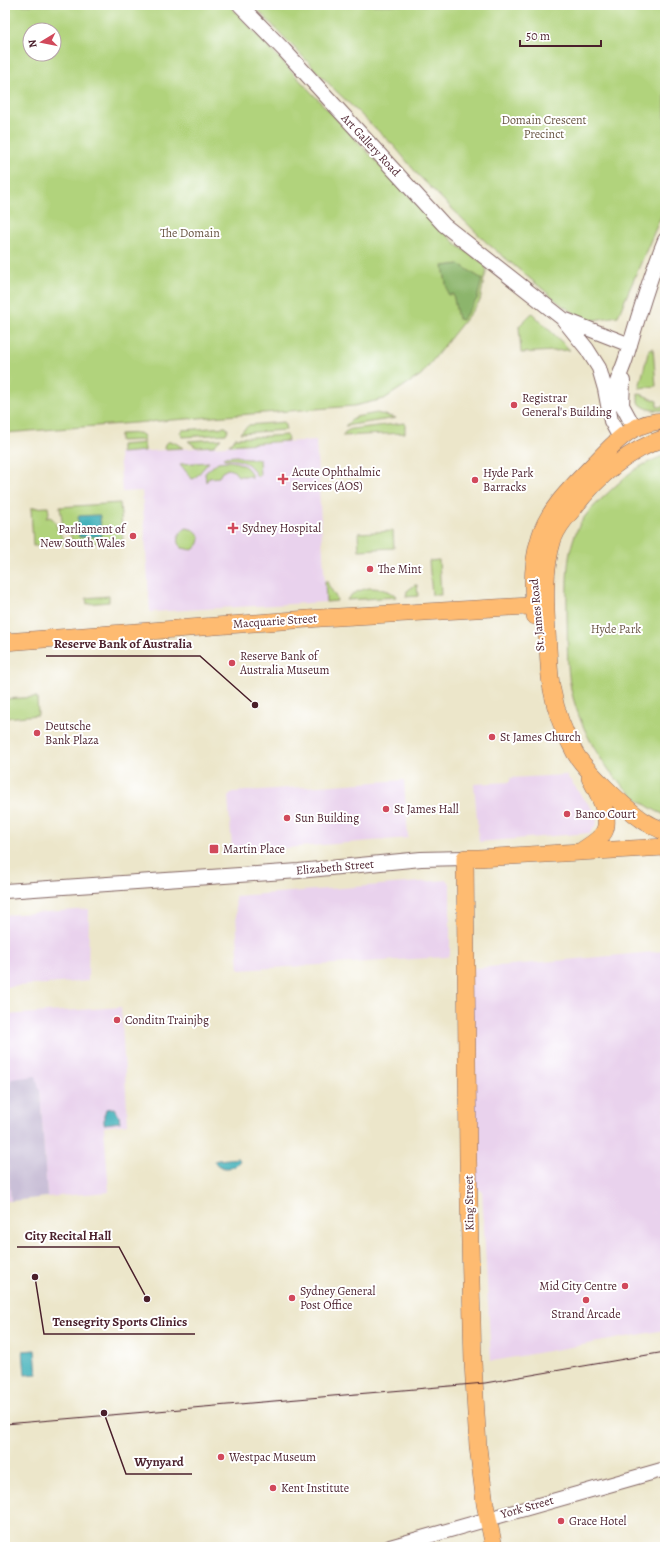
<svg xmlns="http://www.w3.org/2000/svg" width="670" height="1552" font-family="Alegreya,serif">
<rect width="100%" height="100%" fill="#fff"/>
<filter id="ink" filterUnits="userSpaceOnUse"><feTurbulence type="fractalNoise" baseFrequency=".025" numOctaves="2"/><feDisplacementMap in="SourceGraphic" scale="8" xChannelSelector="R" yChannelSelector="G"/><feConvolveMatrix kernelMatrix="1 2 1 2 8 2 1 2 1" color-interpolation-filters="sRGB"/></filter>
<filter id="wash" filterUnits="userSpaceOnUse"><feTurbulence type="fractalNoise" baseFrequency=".012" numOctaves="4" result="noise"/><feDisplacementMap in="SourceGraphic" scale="16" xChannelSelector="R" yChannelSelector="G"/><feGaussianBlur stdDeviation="0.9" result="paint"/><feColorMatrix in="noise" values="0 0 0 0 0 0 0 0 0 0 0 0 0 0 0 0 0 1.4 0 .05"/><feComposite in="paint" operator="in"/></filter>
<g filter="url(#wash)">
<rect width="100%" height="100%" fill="#ece6ca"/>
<path fill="#e9d2ed" d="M316 440 326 602 150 612 142 491 122 492 119 453Z
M566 775 596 814 597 824 590 833 479 842 474 784 510 782V778Z
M404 780 408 838 237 852 232 848 228 797 233 792Z
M446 880 450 884V955L447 957 239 970 235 896Z
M89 909 88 981 5 987V915Z
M665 951V1330L493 1361H491L482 1190 469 1189 466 969Z
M121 1007 128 1124 104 1127 109 1192 47 1197 40 1091 5 1110V1015Z
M5 1130 11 1201H5Z"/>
<path fill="#c9bfd7" d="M36 1076 40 1091 47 1197 11 1201 5 1130V1110L11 1079Z"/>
<path fill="#b1d37c" stroke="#7e7954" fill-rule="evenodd" d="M5 5H229L424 212 457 245 484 264 487 271 484 279 480 301 421 375 384 399 354 406 5 433ZM30 30H54V54H30Z
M253 5H665V207L618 316 588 321 563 306 487 243 418 175 395 147 335 90Z
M532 313 570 350 521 353 519 326Z
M653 348 656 386 639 388 649 349Z
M638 393 657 401V407L665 406V410C654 411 645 410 638 402Z
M377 413 396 418 345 426 355 417Z
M284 422 286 430 240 433 249 425Z
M405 423V433L342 436 345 432 351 429Z
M226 427 228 430 226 434 183 437 180 432 182 430Z
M140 433 144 436V440L120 441V434Z
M287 435 288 441 229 445 235 438Z
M221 439 214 446 196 447 188 441Z
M168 442H174L183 448 164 449 165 444Z
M144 443 145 451 121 453V445Z
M665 455V815C617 796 581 737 571 689 566 665 568 640 567 616 567 587 565 557 577 530 584 513 599 502 612 489 618 484 624 478 630 473 641 465 653 460 665 455Z
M237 456 246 459H259L260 476H256C251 461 238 459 224 459L223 457Z
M228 461C239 462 251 466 252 479L250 476H238L234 471 228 469 222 472 219 477 209 478 206 482 205 473 218 462Z
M209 462 195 478 192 479 180 464Z
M120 503 123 541 73 544 71 536 63 527 60 507Z
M48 507 49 513 46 518 50 517C57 521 55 526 59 532 62 537 65 538 66 544L33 546 31 508Z
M187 528 194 530C203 536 201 545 192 550L182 548C176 541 177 532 187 528Z
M393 531 394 548 359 550 358 533Z
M439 560 441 595H432L429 561Z
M325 581H327C329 589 336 594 337 601L326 602Z
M415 585H417L418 596 406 597 407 591Z
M369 588C379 588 387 590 395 595L396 597 347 600C350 593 361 590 369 588Z
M109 596V602L87 604 86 598Z
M37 697 38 715 5 718V699Z"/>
<path fill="#8cb56c" stroke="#6b6a4c" d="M459 264 482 279 477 299 462 320 458 319 453 294 448 295 443 266Z"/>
<path fill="#40b0b9" stroke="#456872" d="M98 515 100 516 101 536 79 537 78 518 79 516Z
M114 1108 119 1116 120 1122 104 1124V1116L106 1109Z
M238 1158 240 1160C235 1170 220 1171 214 1161L218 1160Z
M35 1350 37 1374 25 1375 23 1351Z"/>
</g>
<g filter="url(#ink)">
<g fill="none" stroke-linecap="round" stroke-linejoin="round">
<defs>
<path id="minor" d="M240 5 284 50 444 225 562 318 587 349 599 368 605 389 611 421 620 438
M566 320 630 345
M623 381 622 405 635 429
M611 405C613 387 621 374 626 358 638 318 649 278 665 240
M5 891 299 871 421 859 465 858
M390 1547 665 1469"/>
<path id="major" d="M665 438C626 451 597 477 573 509 565 518 557 528 553 539 542 573 546 613 548 648 549 662 549 676 552 690 556 712 564 733 575 753 585 770 626 809 644 821 650 825 658 828 665 832
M535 616C532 590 532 562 540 537 549 507 575 484 596 462 607 451 617 439 630 431 640 425 653 421 665 421
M5 642 321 618 546 605
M580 852C588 846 599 841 604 832 612 817 597 791 590 778
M494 1547 485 1504 478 1447 473 1363 468 1161 465 858H479L665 847"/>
</defs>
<use href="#minor" stroke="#836563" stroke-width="16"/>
<use href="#major" stroke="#836563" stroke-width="18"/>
<use href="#minor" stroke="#fff" stroke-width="14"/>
<use href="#major" stroke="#febb71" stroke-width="17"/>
<path stroke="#4a1f2b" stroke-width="1" d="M5 1424 485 1383 665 1352"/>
</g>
</g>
<g fill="#d1495b" stroke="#fff" stroke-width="1.5">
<circle cx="514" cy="405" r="4"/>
<path d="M281 473h4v4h4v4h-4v4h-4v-4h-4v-4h4z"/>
<circle cx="475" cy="480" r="4"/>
<path d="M231 522h4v4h4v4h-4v4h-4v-4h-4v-4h4z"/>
<circle cx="133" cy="536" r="4"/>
<circle cx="370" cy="569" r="4"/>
<circle cx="232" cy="663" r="4"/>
<circle cx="37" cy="733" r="4"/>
<circle cx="492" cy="737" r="4"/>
<circle cx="386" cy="809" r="4"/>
<circle cx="567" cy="814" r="4"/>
<circle cx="287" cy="818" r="4"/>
<rect x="209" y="844" width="10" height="10" rx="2"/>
<circle cx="117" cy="1020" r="4"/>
<circle cx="625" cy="1286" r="4"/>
<circle cx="292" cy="1298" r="4"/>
<circle cx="586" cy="1300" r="4"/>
<circle cx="221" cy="1457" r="4"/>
<circle cx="273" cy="1488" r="4"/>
<circle cx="561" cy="1521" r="4"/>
</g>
<g text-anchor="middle" stroke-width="4" stroke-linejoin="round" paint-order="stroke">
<g font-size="12" fill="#695543" stroke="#fff">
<text x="544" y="124">Domain Crescent<tspan x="544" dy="14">Precinct</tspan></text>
<text x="190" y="237">The Domain</text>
<text x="616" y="633">Hyde Park</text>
</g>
<g font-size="12" fill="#4a1f2b" stroke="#fff">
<text transform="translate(371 145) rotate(47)" y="4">Art Gallery Road</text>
<text transform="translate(537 615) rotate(-95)" y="4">St. James Road</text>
<text transform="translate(275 621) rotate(-4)" y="4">Macquarie Street</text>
<text transform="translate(335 867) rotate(-5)" y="4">Elizabeth Street</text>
<text transform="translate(469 1203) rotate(-91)" y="4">King Street</text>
<text transform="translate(527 1507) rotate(-16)" y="4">York Street</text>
</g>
<g font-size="12" fill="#4a1f2b" stroke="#fff" text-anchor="start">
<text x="522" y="402">Registrar<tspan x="522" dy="14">General's Building</tspan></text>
<text x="292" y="476">Acute Ophthalmic<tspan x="292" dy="14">Services (AOS)</tspan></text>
<text x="483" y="477">Hyde Park<tspan x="483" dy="14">Barracks</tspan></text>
<text x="242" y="532">Sydney Hospital</text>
<text x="125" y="533" text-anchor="end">Parliament of<tspan x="125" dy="14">New South Wales</tspan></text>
<text x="378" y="573">The Mint</text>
<text x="240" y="660">Reserve Bank of<tspan x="240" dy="14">Australia Museum</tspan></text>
<text x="45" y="730">Deutsche<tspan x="45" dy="14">Bank Plaza</tspan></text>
<text x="500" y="741">St James Church</text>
<text x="394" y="813">St James Hall</text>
<text x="575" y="818">Banco Court</text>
<text x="295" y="822">Sun Building</text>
<text x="223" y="853">Martin Place</text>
<text x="125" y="1024">Conditn Trainjbg</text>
<text x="617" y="1290" text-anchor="end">Mid City Centre</text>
<text x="300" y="1295">Sydney General<tspan x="300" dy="14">Post Office</tspan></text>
<text x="586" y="1318" text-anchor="middle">Strand Arcade</text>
<text x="229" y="1461">Westpac Museum</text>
<text x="281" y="1492">Kent Institute</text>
<text x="569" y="1525">Grace Hotel</text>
</g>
</g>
<path fill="none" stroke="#4a1f2b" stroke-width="1.5" d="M255 705L200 656H46M147 1299L119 1247H17M35 1277L44 1334H195M104 1413L126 1474H192"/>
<g fill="#4a1f2b" stroke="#fff" stroke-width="1.5">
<circle cx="255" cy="705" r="4"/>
<circle cx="147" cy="1299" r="4"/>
<circle cx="35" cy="1277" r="4"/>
<circle cx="104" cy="1413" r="4"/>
</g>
<g font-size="13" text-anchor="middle" font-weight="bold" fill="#4a1f2b" stroke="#fff" stroke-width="4" stroke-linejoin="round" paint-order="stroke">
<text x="123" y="648">Reserve Bank of Australia</text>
<text x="68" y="1240">City Recital Hall</text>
<text x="120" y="1326">Tensegrity Sports Clinics</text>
<text x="159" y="1466">Wynyard</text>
</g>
<rect width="670" height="1552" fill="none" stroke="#fff" stroke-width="20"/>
<g transform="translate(42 42) rotate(260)"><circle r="19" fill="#ffffff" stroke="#b7a5aa"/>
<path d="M0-3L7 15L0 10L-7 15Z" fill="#d1495b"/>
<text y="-6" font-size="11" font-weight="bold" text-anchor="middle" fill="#4a1f2b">N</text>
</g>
<path d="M520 40v6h81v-6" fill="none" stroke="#4a1f2b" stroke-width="2"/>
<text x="526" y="40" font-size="12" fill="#4a1f2b" stroke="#ffffff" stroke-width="3" paint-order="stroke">50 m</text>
</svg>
